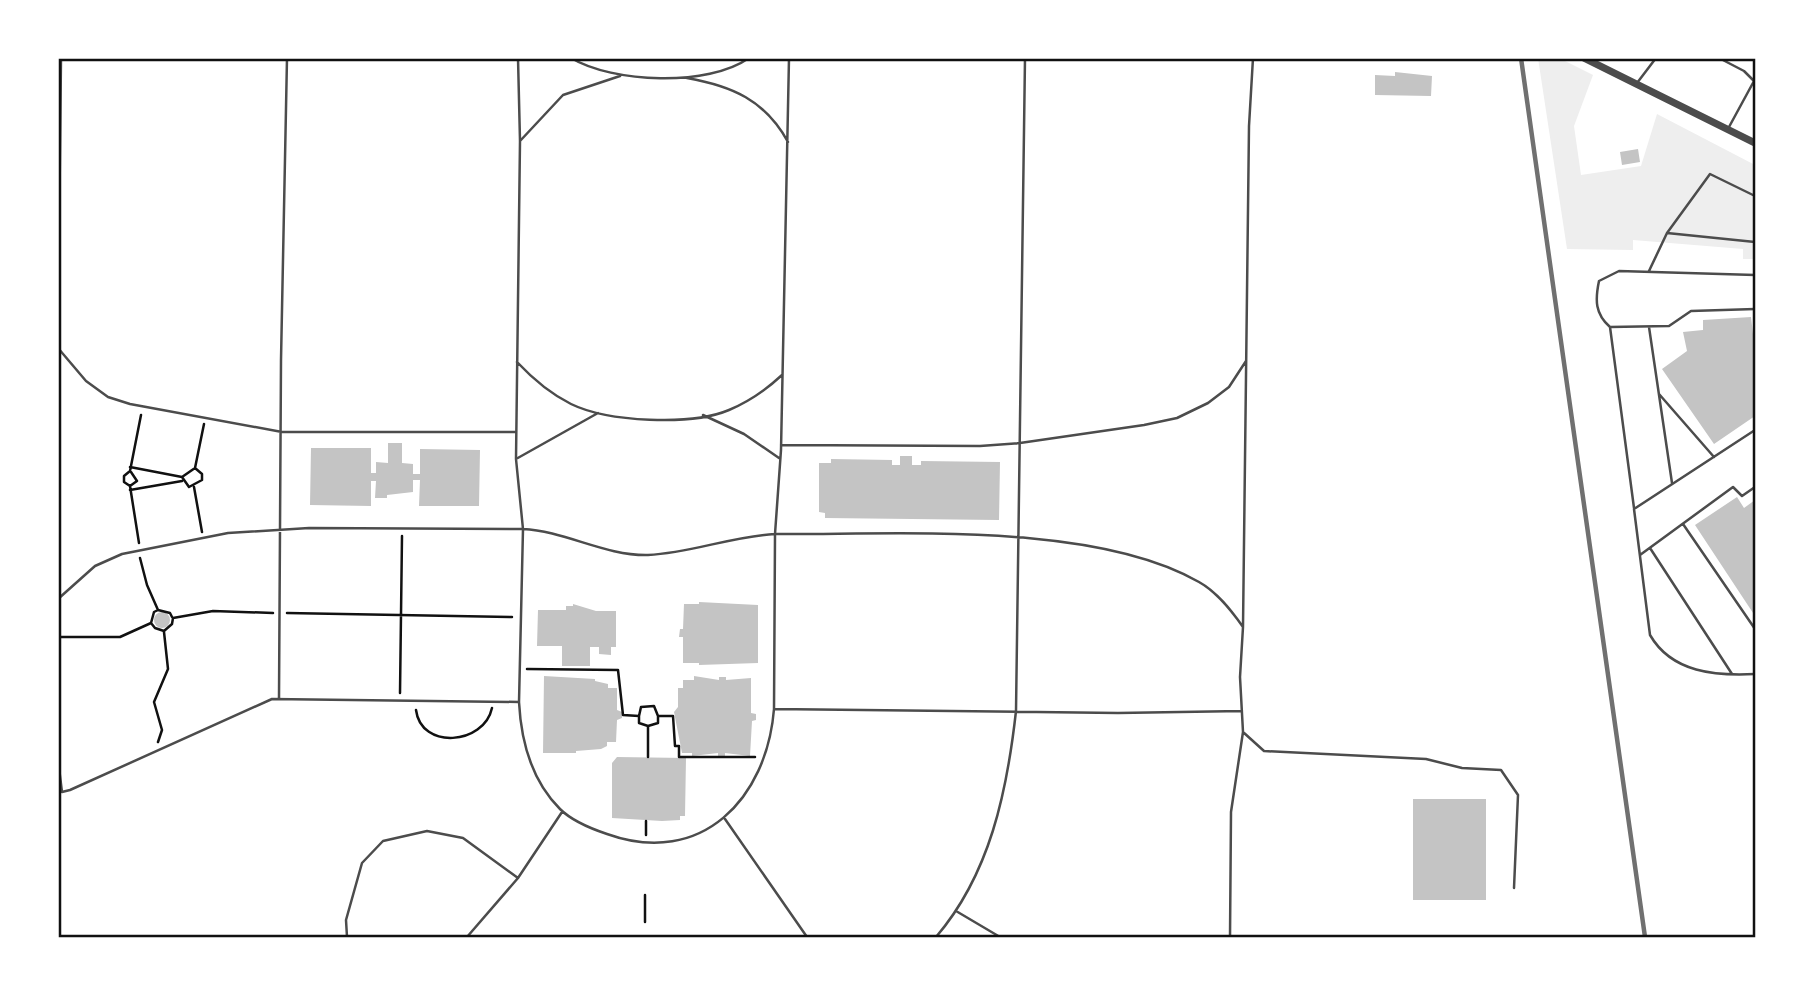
<svg xmlns="http://www.w3.org/2000/svg" width="1813" height="995" font-family="'Times New Roman',serif">
<rect width="100%" height="100%" fill="#fff"/>
<path fill="#eee" d="M1538 58H1559L1593 75 1574 126 1581 175 1641 166 1657 114 1755 165V259H1743V249L1633 240V250L1567 249Z"/>
<path fill="#c4c4c4" d="M1395 72 1432 76 1431 96 1375 95V75L1395 76Z
M1638 149 1640 162 1622 165 1620 152Z
M1751 317 1755 351V416L1714 444 1662 369 1687 351 1683 332 1703 330V320Z
M388 443H402V463L413 464V474H420V449L480 450 479 506H419L420 480H413V492L387 495V498H375L376 481H371V506L310 505 311 448H371V473H376V462L388 463Z
M900 456H912V465H921V461L1000 462 999 520 825 518V513L819 512V463H831V459L892 460V465H900Z
M1737 497 1744 508 1755 500V616L1695 525Z
M699 602 758 605V663L699 665V663H683V637H679L680 629H683L684 604H699Z
M573 604 596 611H616V647H611V655L599 654V647H590V666H562V646H537L538 610H566V606H573Z
M154 620a8 8 0 1 1 16 0a8 8 0 1 1-16 0Z
M544 676 595 679V681L608 684V688H617V710L622 712V718L617 720 616 742H607V746L601 749 576 751V753H543Z
M694 676 719 680V677H726V680L751 678V713L756 714V720L752 721 750 756 725 753V756H718V753L692 756V753H682L674 712 678 707V688H683V680H694Z
M617 757 686 758 685 816H680V820L662 821 612 818V763Z
M1413 799H1486V900H1413Z"/>
<g fill="none" stroke-linecap="round" stroke-linejoin="round">
<path stroke="#111" stroke-width="2.5" d="M130 467 182 477
M195 468 202 474V480L189 487 182 477 195 468 204 424
M130 486 137 481 131 472
M194 487 202 532
M130 490 182 481
M139 543 130 486 124 482V476L130 471 141 415
M140 558 147 585 158 610 154 612 151 623
M158 610 170 613 172 617
M287 613 512 617
M58 637H120L151 623 155 628 164 631 172 624 173 618 213 611 273 613
M527 669 618 670 623 715 639 716 641 707 654 706 658 716H673L675 746H679V757H755
M400 693 402 536
M416 710C421 750 484 745 492 708
M639 716V723L648 726V757
M648 726 658 723V716
M158 742 162 730 154 702 168 669 164 632
M646 835V821
M645 922V895"/>
<path stroke="#4c4c4c" stroke-width="2.5" d="M518 58 520 141 516 459 523 529C565 531 605 556 648 555 692 553 732 536 775 534L781 450 789 58
M571 58C613 83 708 87 749 58
M1253 58 1249 126 1243 627 1240 677 1243 732 1264 751 1426 759 1462 768 1501 770 1518 795 1514 888
M1719 58 1744 71 1755 82
M687 78C732 86 765 100 788 142
M1637 83 1656 58
M1729 127 1754 81
M520 141 563 95 620 76
M1667 233 1755 242
M1649 271 1667 233 1710 174 1755 196
M1610 327C1595 314 1595 300 1599 281L1619 271 1755 275
M1649 327 1672 483
M58 334 61 58
M58 348 86 381 108 397 130 404 282 432H516
M517 362C532 378 551 394 571 404 608 422 691 426 729 410 748 402 767 389 782 375
M1659 394 1714 457
M703 415 744 434 779 458
M1755 430 1634 509 1650 635C1672 673 1716 676 1755 674
M781 445 980 446 1020 443 1144 425 1177 418 1208 403 1229 387 1246 361
M516 459 598 413
M1634 508 1610 327 1669 326 1691 311 1755 309
M1683 524 1755 629
M1650 548 1732 674
M1640 555 1733 487 1742 496 1755 487
M58 599 95 566 122 554 228 533 309 528 523 529 519 702
M279 698 281 360 287 58
M774 709 775 534C896 535 1093 521 1199 582 1217 592 1231 610 1243 627
M58 760 62 792 70 790 272 699 519 702C521 741 532 781 560 809 572 821 592 829 607 834 702 868 767 798 774 709L1118 713 1242 711
M725 819 807 937
M956 911 1000 937
M347 937 346 920 362 863 383 841 427 831 463 838 518 878
M467 937 518 878 562 812
M936 937C990 874 1007 792 1016 711L1025 58
M1230 937 1231 812 1243 732"/>
<path stroke="#4c4c4c" stroke-width="7" d="M1584 58 1755 143"/>
<path stroke="#707070" stroke-width="4.5" d="M1521 58 1645 937"/>
</g>
<rect width="1813" height="995" fill="none" stroke="#ffffff" stroke-width="119"/>
<rect x="60" y="60" width="1694" height="876" fill="none" stroke="#111" stroke-width="2.5"/>
</svg>
